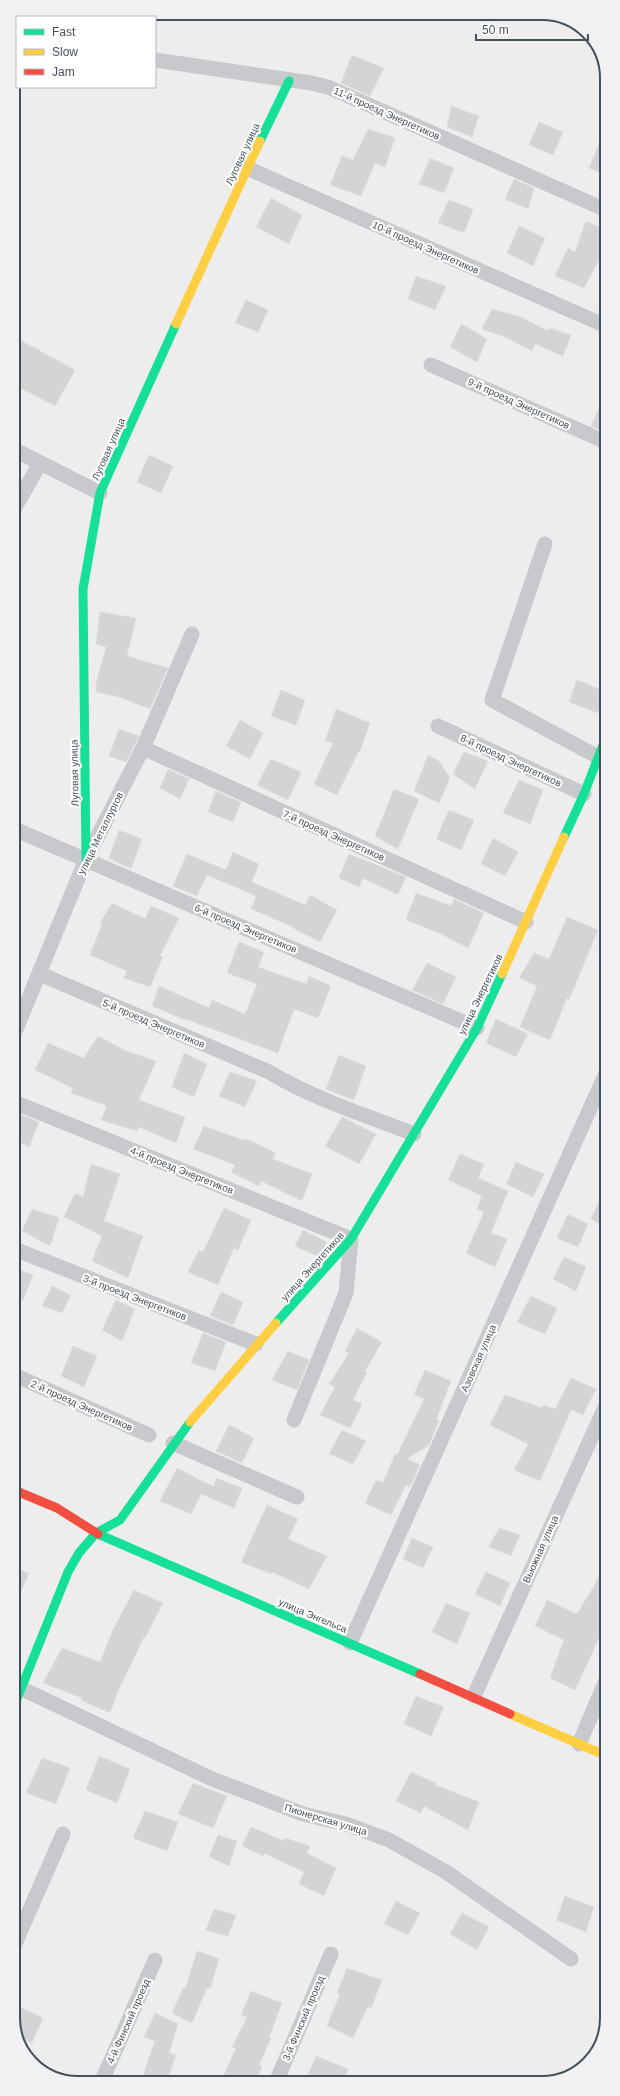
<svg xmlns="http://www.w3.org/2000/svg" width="620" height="2096" font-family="Arial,sans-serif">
<rect width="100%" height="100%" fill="#eeeded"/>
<path fill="#d4d4d6" stroke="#dfdfe0" d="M352 55 384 68 370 96 341 83Z
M451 106 479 116 472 137 447 127Z
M539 122 563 132 553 155 529 145Z
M606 128V175L589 168Z
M368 129 395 138 385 167 375 163 361 196 330 185 342 156 353 160Z
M430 158 454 168 444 193 419 184Z
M514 179 534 188 528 209 505 199Z
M271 198 302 215 289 244 256 227Z
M449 200 473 209 464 233 438 223Z
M586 221 606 230V247L584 288 555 276 568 248 575 252Z
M519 226 545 238 533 266 507 253Z
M416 276 446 286 435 310 408 299Z
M246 300 268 310 258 332 235 323Z
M492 309 521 317 548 331 549 328 571 335 563 356 535 344 532 351 505 337 482 329Z
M461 324 487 339 477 362 450 347Z
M13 336 75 370 55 406 13 384Z
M606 394V432L591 426Z
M149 455 173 466 161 493 137 482Z
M100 612 136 618 127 656 168 668 150 709 119 697 96 692V684L106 647 96 644Z
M577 680 606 692 598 713 569 702Z
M281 690 305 700 296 725 271 716Z
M336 709 370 723 360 751H359L337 795 314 784 333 743 325 741Z
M240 720 263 733 250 759 226 746Z
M119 729 139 736 126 762 109 756Z
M464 752 488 761 475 789 453 774Z
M428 755 439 761 450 778 439 803 414 791Z
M271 759 301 772 288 800 257 785Z
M168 769 189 779 180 799 160 788Z
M519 780 543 790 530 824 503 813Z
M394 789 419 799 398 849 375 836Z
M216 791 241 802 233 822 208 812Z
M449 810 474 820 461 850 436 839Z
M119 830 142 839 131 869 109 858Z
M493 838 518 852 505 876 481 864Z
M233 852 259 864 252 882 305 905 310 895 337 910 320 942 293 928V927L251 909 256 896 207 875 197 896 173 886 187 854 226 870Z
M349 854 406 877 398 895 363 878 359 887 339 878Z
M416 893 451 906 454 899 484 913 468 948 439 933 406 920Z
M112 903 145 919 151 906 179 918 160 956 163 957 150 987 124 978 127 971 90 955 102 924 100 923Z
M567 917 598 930 569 1000 567 998 550 1040 520 1027 537 986 519 978 534 953 549 959Z
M239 942 264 952 258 967 306 984 309 976 331 986 318 1018 294 1009 278 1053 185 1019V1020L152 1006 159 986 209 1008 212 1000 245 1014 257 984 227 973Z
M427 963 456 977 443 1004 412 990Z
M496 1019 528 1034 516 1057 486 1043Z
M98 1036 126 1051 156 1061 139 1100 185 1117 176 1143 139 1127 137 1131 101 1120 107 1106 71 1093 73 1088 35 1070 48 1043 84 1058Z
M184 1053 207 1064 194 1097 172 1087Z
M339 1055 366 1066 354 1100 326 1089Z
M230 1072 257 1081 245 1107 219 1096Z
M20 1114 39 1122 29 1147 14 1139V1128Z
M342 1117 376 1134 359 1164 325 1146Z
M204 1126 240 1139 249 1140 276 1153 273 1159 312 1174 302 1201 261 1181 259 1186 231 1172 235 1165 193 1149Z
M460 1154 484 1164 478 1178 508 1191 491 1233 507 1239 495 1267 466 1253 484 1212 477 1209 482 1196 448 1180Z
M516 1162 544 1174 533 1197 506 1184Z
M91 1164 120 1174 104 1221 143 1236 128 1278 92 1261 102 1236 64 1217 75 1193 83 1197Z
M606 1186V1227L591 1219Z
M224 1208 251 1220 238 1250 234 1248 218 1285 188 1272 199 1250 203 1252Z
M32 1209 59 1218 50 1246 22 1231Z
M568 1214 588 1224 578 1247 557 1238Z
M303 1230 327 1242 319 1257 295 1246Z
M564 1257 586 1267 576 1291 553 1279Z
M14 1267 33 1275 23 1300 14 1296Z
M52 1286 71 1295 62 1313 42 1306Z
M221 1292 243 1302 233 1325 210 1316Z
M531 1296 557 1308 545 1334 517 1322Z
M116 1300 135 1309 122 1341 102 1330Z
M357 1328 382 1342 365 1371 367 1372 353 1400 362 1404 350 1428 320 1415 335 1387 329 1384 349 1353 345 1351Z
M203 1333 226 1342 215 1371 191 1363Z
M73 1346 97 1356 84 1387 61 1376Z
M288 1351 309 1360 297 1390 272 1380Z
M425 1370 451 1381 436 1420 439 1421 429 1445 407 1459 420 1465 410 1487 406 1485 391 1515 365 1503 376 1480 383 1483 395 1454 397 1455 424 1399 414 1394Z
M571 1378 596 1389 583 1415 571 1410 540 1481 514 1470 528 1444 490 1425 505 1395 542 1408 544 1405 555 1409Z
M229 1425 254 1438 242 1463 216 1451Z
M342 1430 366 1441 353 1464 329 1454Z
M177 1468 214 1487 216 1478 242 1488 234 1508 201 1494 191 1514 160 1501Z
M267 1505 298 1519 288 1539 327 1556 309 1589 272 1572 271 1574 241 1562Z
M499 1528 520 1535 511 1556 489 1547Z
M412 1538 433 1547 423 1568 403 1559Z
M607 1564V1621L575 1690 550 1678 564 1640 535 1626 547 1600 577 1614Z
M14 1568 29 1573 14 1608Z
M486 1572 510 1583 500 1606 475 1594Z
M134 1590 163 1603 145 1638 144 1637 118 1691 110 1713 81 1700 82 1698 43 1683 62 1648 100 1662 112 1632Z
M446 1603 470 1613 457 1644 432 1632Z
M416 1696 444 1707 431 1736 404 1724Z
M99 1756 130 1769 117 1803 86 1790Z
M42 1758 70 1768 56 1804 26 1793Z
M411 1772 436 1783 435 1785 479 1802 468 1830 424 1806 421 1813 396 1801Z
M193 1783 227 1796 213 1828 178 1814Z
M145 1811 178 1822 167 1851 133 1838Z
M251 1827 284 1841 285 1838 310 1846 307 1853 336 1868 324 1896 299 1884 304 1872 264 1853 263 1856 242 1846Z
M218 1835 237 1841 229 1866 209 1857Z
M565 1896 594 1907 586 1932 556 1920Z
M396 1901 420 1913 408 1935 384 1924Z
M214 1909 236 1915 228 1936 206 1930Z
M462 1913 489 1927 477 1950 450 1934Z
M197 1951 219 1959 210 1989 207 1988 192 2023 172 2013 183 1988 185 1989Z
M347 1968 382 1980 371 2008 368 2006 353 2038 327 2026 340 1994 337 1993Z
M251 1991 282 2003 269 2037 271 2038 259 2065 262 2066 256 2082H236L223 2077 236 2048 232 2047 247 2017 241 2015Z
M14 2004 43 2018 32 2043 17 2036 14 2031Z
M155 2013 178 2024 169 2053 176 2055 166 2083H148L141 2081 155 2041 144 2037Z
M316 2056 348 2069 343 2082H305Z"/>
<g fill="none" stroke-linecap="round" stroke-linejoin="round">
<path stroke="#c7c9cc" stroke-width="15" d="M155 60 311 83 328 87 606 210
M247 168 606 326
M431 365 606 442
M13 449 100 493
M13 511 40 463
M545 544 492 700 598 757
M438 726 584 794
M143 748 526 922
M14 829 477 1028
M40 974 269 1072C314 1099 365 1115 414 1134
M14 1034 86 859 143 748 192 634
M14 1102 351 1239 346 1293 294 1420
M14 1249 256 1344
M14 1375 149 1435
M173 1443 297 1497
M350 1643 606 1073
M14 1685 210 1778 303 1814 346 1824 389 1840 446 1872 571 1959
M474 1696 607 1403
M579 1744 607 1678
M14 1946 63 1834
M276 2082 331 1954
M101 2083 155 1960"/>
<path stroke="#16e098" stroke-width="9" d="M260 141 289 81
M564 837 584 794 606 737
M86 859 83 589 100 493 176 324
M276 1323 351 1239 477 1028 502 974
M98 1534 420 1674
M14 1706 68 1572 79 1553 96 1533 120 1520 190 1422"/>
<path stroke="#ffcf43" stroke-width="9" d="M176 324 260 141
M502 974 564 837
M190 1422 276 1323
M510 1714 607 1756"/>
<path stroke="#f24e42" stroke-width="9" d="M14 1490 57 1508 98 1534
M420 1674 510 1714"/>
</g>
<g text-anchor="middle" stroke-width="4" stroke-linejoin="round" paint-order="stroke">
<g font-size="10" fill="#465059" stroke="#fff">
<text transform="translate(387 113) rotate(24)" y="4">11-й проезд Энергетиков</text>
<text transform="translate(242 154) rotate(-65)" y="4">Луговая улица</text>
<text transform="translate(426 247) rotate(24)" y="4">10-й проезд Энергетиков</text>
<text transform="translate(519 403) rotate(24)" y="4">9-й проезд Энергетиков</text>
<text transform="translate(108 449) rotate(-66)" y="4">Луговая улица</text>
<text transform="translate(511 760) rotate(25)" y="4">8-й проезд Энергетиков</text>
<text transform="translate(74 773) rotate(-91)" y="4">Луговая улица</text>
<text transform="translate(100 833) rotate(-64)" y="4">улица Металлургов</text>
<text transform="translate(334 835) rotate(24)" y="4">7-й проезд Энергетиков</text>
<text transform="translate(246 928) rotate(23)" y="4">6-й проезд Энергетиков</text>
<text transform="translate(480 994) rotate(-64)" y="4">улица Энергетиков</text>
<text transform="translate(154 1023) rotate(23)" y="4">5-й проезд Энергетиков</text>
<text transform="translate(182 1170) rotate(22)" y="4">4-й проезд Энергетиков</text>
<text transform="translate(312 1266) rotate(-48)" y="4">улица Энергетиков</text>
<text transform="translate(135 1297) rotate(21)" y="4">3-й проезд Энергетиков</text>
<text transform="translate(478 1358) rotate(-66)" y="4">Азовская улица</text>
<text transform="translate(82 1405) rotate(24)" y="4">2-й проезд Энергетиков</text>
<text transform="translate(540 1549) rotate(-66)" y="4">Вьюжная улица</text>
<text transform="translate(313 1615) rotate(23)" y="4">улица Энгельса</text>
<text transform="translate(326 1819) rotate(17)" y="4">Пионерская улица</text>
<text transform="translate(303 2018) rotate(-67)" y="4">3-й Финский проезд</text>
<text transform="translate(128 2021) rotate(-66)" y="4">4-й Финский проезд</text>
</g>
</g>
<path d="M0 0H620V2096H0ZM78 20H542A58 58 0 0 1 600 78V2018A58 58 0 0 1 542 2076H78A58 58 0 0 1 20 2018V78A58 58 0 0 1 78 20Z" fill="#f0f1f2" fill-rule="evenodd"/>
<path fill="none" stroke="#465059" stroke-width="2" d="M78 20H542A58 58 0 0 1 600 78V2018A58 58 0 0 1 542 2076H78A58 58 0 0 1 20 2018V78A58 58 0 0 1 78 20Z"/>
<rect x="16" y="16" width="140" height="72" fill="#ffffff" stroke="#b5b9bd"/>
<rect x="24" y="29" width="20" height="6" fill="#16e098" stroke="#b5b9bd"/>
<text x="52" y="36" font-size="12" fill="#465059">Fast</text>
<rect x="24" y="49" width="20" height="6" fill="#ffcf43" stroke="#b5b9bd"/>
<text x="52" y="56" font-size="12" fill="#465059">Slow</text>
<rect x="24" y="69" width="20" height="6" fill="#f24e42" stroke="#b5b9bd"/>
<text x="52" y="76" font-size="12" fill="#465059">Jam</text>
<path d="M476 34v6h112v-6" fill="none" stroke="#465059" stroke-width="2"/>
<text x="482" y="34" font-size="12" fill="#465059" stroke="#ffffff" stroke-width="3" paint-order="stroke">50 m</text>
</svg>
